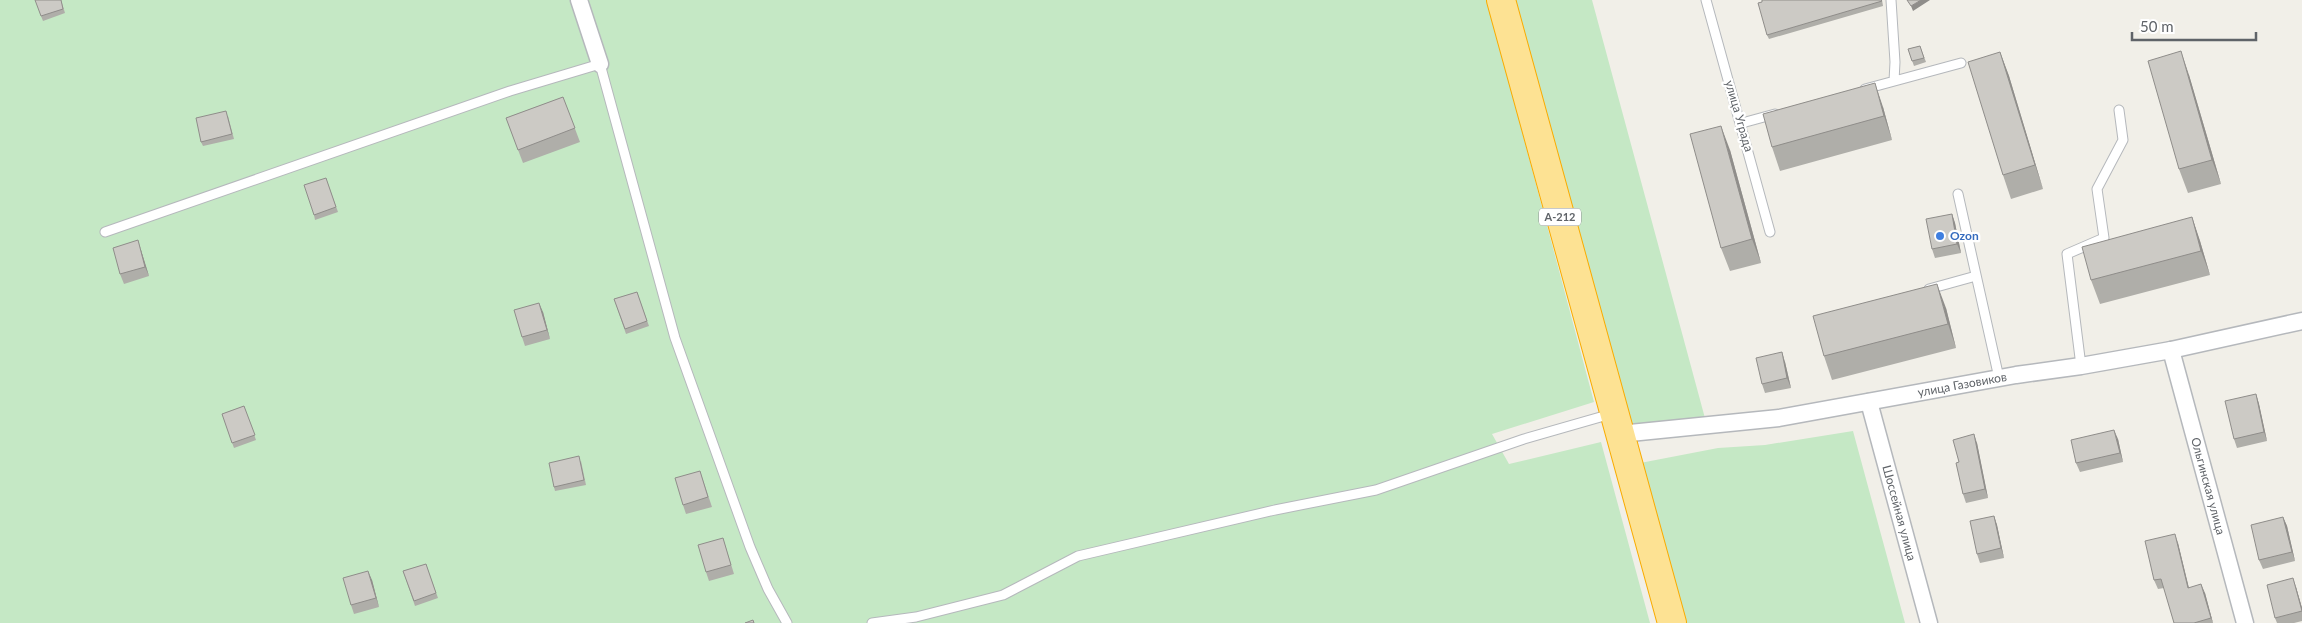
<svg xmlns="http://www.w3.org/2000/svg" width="2302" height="623" font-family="Lato,sans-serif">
<rect width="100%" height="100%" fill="#f1efe8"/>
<path fill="#c5e8c5" d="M0 0H1487L1594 402 1492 434 1509 464 1601 442 1650 623H0Z
M1515 0H1592L1709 433 1673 438 1632 435Z
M1853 431 1905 623H1680L1635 464 1718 448 1765 445Z"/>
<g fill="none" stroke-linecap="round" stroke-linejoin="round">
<defs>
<path id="lane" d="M1706 0 1770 232
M1891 0 1895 62 1894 81
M1865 89 1961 63
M1742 123 1775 114
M1958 194 1999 378
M105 232 510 91 600 64 675 338 750 547 768 589 787 623
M1929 289 1976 276
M2081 366 2067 254 2104 238 2097 189 2123 140 2119 110
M872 623 916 617 1003 595 1078 556 1275 510 1376 490 1524 439 1611 414"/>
<g id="street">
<path d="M579 0 600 64"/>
<path id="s1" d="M2171 350 2245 623"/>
<path id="s2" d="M1869 402 1929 623"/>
<path id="s3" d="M1620 434 1779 418 2016 375 2081 366 2171 350 2302 321"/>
</g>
<path id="highway" d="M1501 0 1672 623"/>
</defs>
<use href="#lane" stroke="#b5b8bc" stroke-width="11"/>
<use href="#street" stroke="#b5b8bc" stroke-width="19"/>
<use href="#highway" stroke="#f9ab00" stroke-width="30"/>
<use href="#lane" stroke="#fff" stroke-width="9"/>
<use href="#street" stroke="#fff" stroke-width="16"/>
<use href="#highway" stroke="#fde293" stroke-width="28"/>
</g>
<path fill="#afaea9" d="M61 0 65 13 43 21 41 16Z
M1882 0 1883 6 1769 39 1767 35Z
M1920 46 1926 62 1914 66 1908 49Z
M2000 52 2009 76 2043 189 2011 199 2003 175Z
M2189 75 2221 184 2188 193 2179 169Z
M563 97 580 142 523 163 506 118Z
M1883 107 1892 140 1780 171 1772 147Z
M228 116 234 139 203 146 201 142Z
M1730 150 1761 263 1730 271 1721 248Z
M326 178 338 212 315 220 314 215Z
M1952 214 1955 223 1961 253 1935 258 1932 249Z
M2192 217 2200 241 2210 275 2100 304 2091 280Z
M141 250 149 276 124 284 120 274Z
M637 292 649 326 626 334 614 299Z
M1946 308 1956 348 1832 380 1824 356Z
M543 312 550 339 525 346 522 337Z
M1785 362 1791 388 1765 393 1762 384Z
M2256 394 2259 404 2267 441 2237 448 2234 439Z
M244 406 256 440 234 448 222 414Z
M2118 439 2123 462 2080 472 2076 463Z
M1977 443 1988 498 1966 503 1963 494 1959 462Z
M581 461 586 485 555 491 554 487Z
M700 471 712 507 686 514 683 505Z
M1994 516 1997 525 2004 558 1980 563 1977 554Z
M2283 517 2287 526 2295 561 2263 569 2259 560Z
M723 538 734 574 709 581 706 572Z
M2178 543 2189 588 2205 593 2213 623H2174L2164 588 2158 589 2154 580Z
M426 564 438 598 415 606 403 571Z
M372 580 379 607 354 614 351 605Z
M2296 587 2302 608V621L2294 623H2277L2275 618Z"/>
<path fill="#8f8d8a" d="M1921 0H1930L1913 11 1911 6Z
M2181 51 2189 75 2221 184 2212 160Z
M2000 52 2009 76 2043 189 2035 165Z
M1875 83 1883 107 1892 140 1884 116Z
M1721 126 1730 150 1761 263 1752 239Z
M1952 214 1955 223 1961 253 1957 244Z
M2192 217 2200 241 2210 275 2201 251Z
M138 240 141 250 149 276 145 267Z
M1937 284 1946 308 1956 348 1948 324Z
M539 303 543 312 550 339 547 330Z
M1782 352 1785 362 1791 388 1787 378Z
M2256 394 2259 404 2267 441 2264 432Z
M2114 430 2118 439 2123 462 2120 453Z
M1974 434 1977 443 1988 498 1985 489Z
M1994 516 1997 525 2004 558 2001 548Z
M2283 517 2287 526 2295 561 2292 552Z
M2175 534 2178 543 2191 597 2188 588Z
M368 571 372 580 379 607 376 598Z
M2293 578 2296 587 2302 608V612Z
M2201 584 2205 593 2213 623 2211 618Z"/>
<path fill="#cccac5" stroke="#8f8d8a" d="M35 0H61L63 9 41 16Z
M1762 0H1881L1882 1 1767 35 1758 3 1762 2Z
M1907 0H1921L1911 6Z
M1920 46 1924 58 1912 61 1908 49Z
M2181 51 2212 160 2179 169 2148 61Z
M2000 52 2035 165 2003 175 1968 62Z
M1875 83 1884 116 1772 147 1763 114Z
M563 97 575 128 518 150 506 118Z
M226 111 232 134 201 142 196 118Z
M1721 126 1752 239 1721 248 1690 134Z
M326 178 336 207 314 215 304 185Z
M1952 214 1957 244 1932 249 1926 219Z
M2192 217 2201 251 2091 280 2082 247Z
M138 240 145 267 120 274 113 248Z
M1937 284 1948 324 1824 356 1813 316Z
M637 292 647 321 625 329 614 299Z
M539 303 547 330 522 337 514 310Z
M1782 352 1787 378 1762 384 1756 358Z
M2256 394 2264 432 2234 439 2225 401Z
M244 406 255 435 232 443 222 414Z
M2114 430 2120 453 2076 463 2071 440Z
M1974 434 1985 489 1963 494 1956 463 1959 462 1953 440Z
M579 456 584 480 554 487 549 463Z
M700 471 708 497 683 505 675 478Z
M1994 516 2001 548 1977 554 1970 521Z
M2283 517 2292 552 2259 560 2251 525Z
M2175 534 2188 588 2201 584 2211 618 2194 623H2174L2161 579 2154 580 2145 541Z
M723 538 731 565 706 572 698 545Z
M426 564 436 593 414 601 403 571Z
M368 571 376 598 351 605 343 578Z
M2293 578 2302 611 2275 618 2267 585Z
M753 620 754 623H745Z"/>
<circle fill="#3f7fe0" stroke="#fff" stroke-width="2" cx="1940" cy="236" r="5"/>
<g text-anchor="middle" stroke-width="4.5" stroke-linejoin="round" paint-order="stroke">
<rect fill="#fff" stroke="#8f9295" stroke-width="1" x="1539" y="208.5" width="42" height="17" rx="4"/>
<g font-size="11" font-weight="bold" fill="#5f6368">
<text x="1560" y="221">А-212</text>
</g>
<g font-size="12" fill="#5f6368" stroke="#fff">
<text transform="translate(1739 116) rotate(74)" y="4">улица Уграда</text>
<text dy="4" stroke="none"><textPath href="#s3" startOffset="346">улица Газовиков</textPath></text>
<text dy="4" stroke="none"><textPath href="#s1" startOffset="141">Ольгинская улица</textPath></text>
<text dy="4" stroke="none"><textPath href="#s2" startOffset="115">Шоссейная улица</textPath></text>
</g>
<g font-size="12" font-weight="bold" fill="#366cbe" stroke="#fff" text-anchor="start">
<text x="1950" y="240">Ozon</text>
</g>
</g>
<path d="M2132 32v8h124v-8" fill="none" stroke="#5f6368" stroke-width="2.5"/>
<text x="2140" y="32" font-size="15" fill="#5f6368" stroke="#ffffff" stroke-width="4" paint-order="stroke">50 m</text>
</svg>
